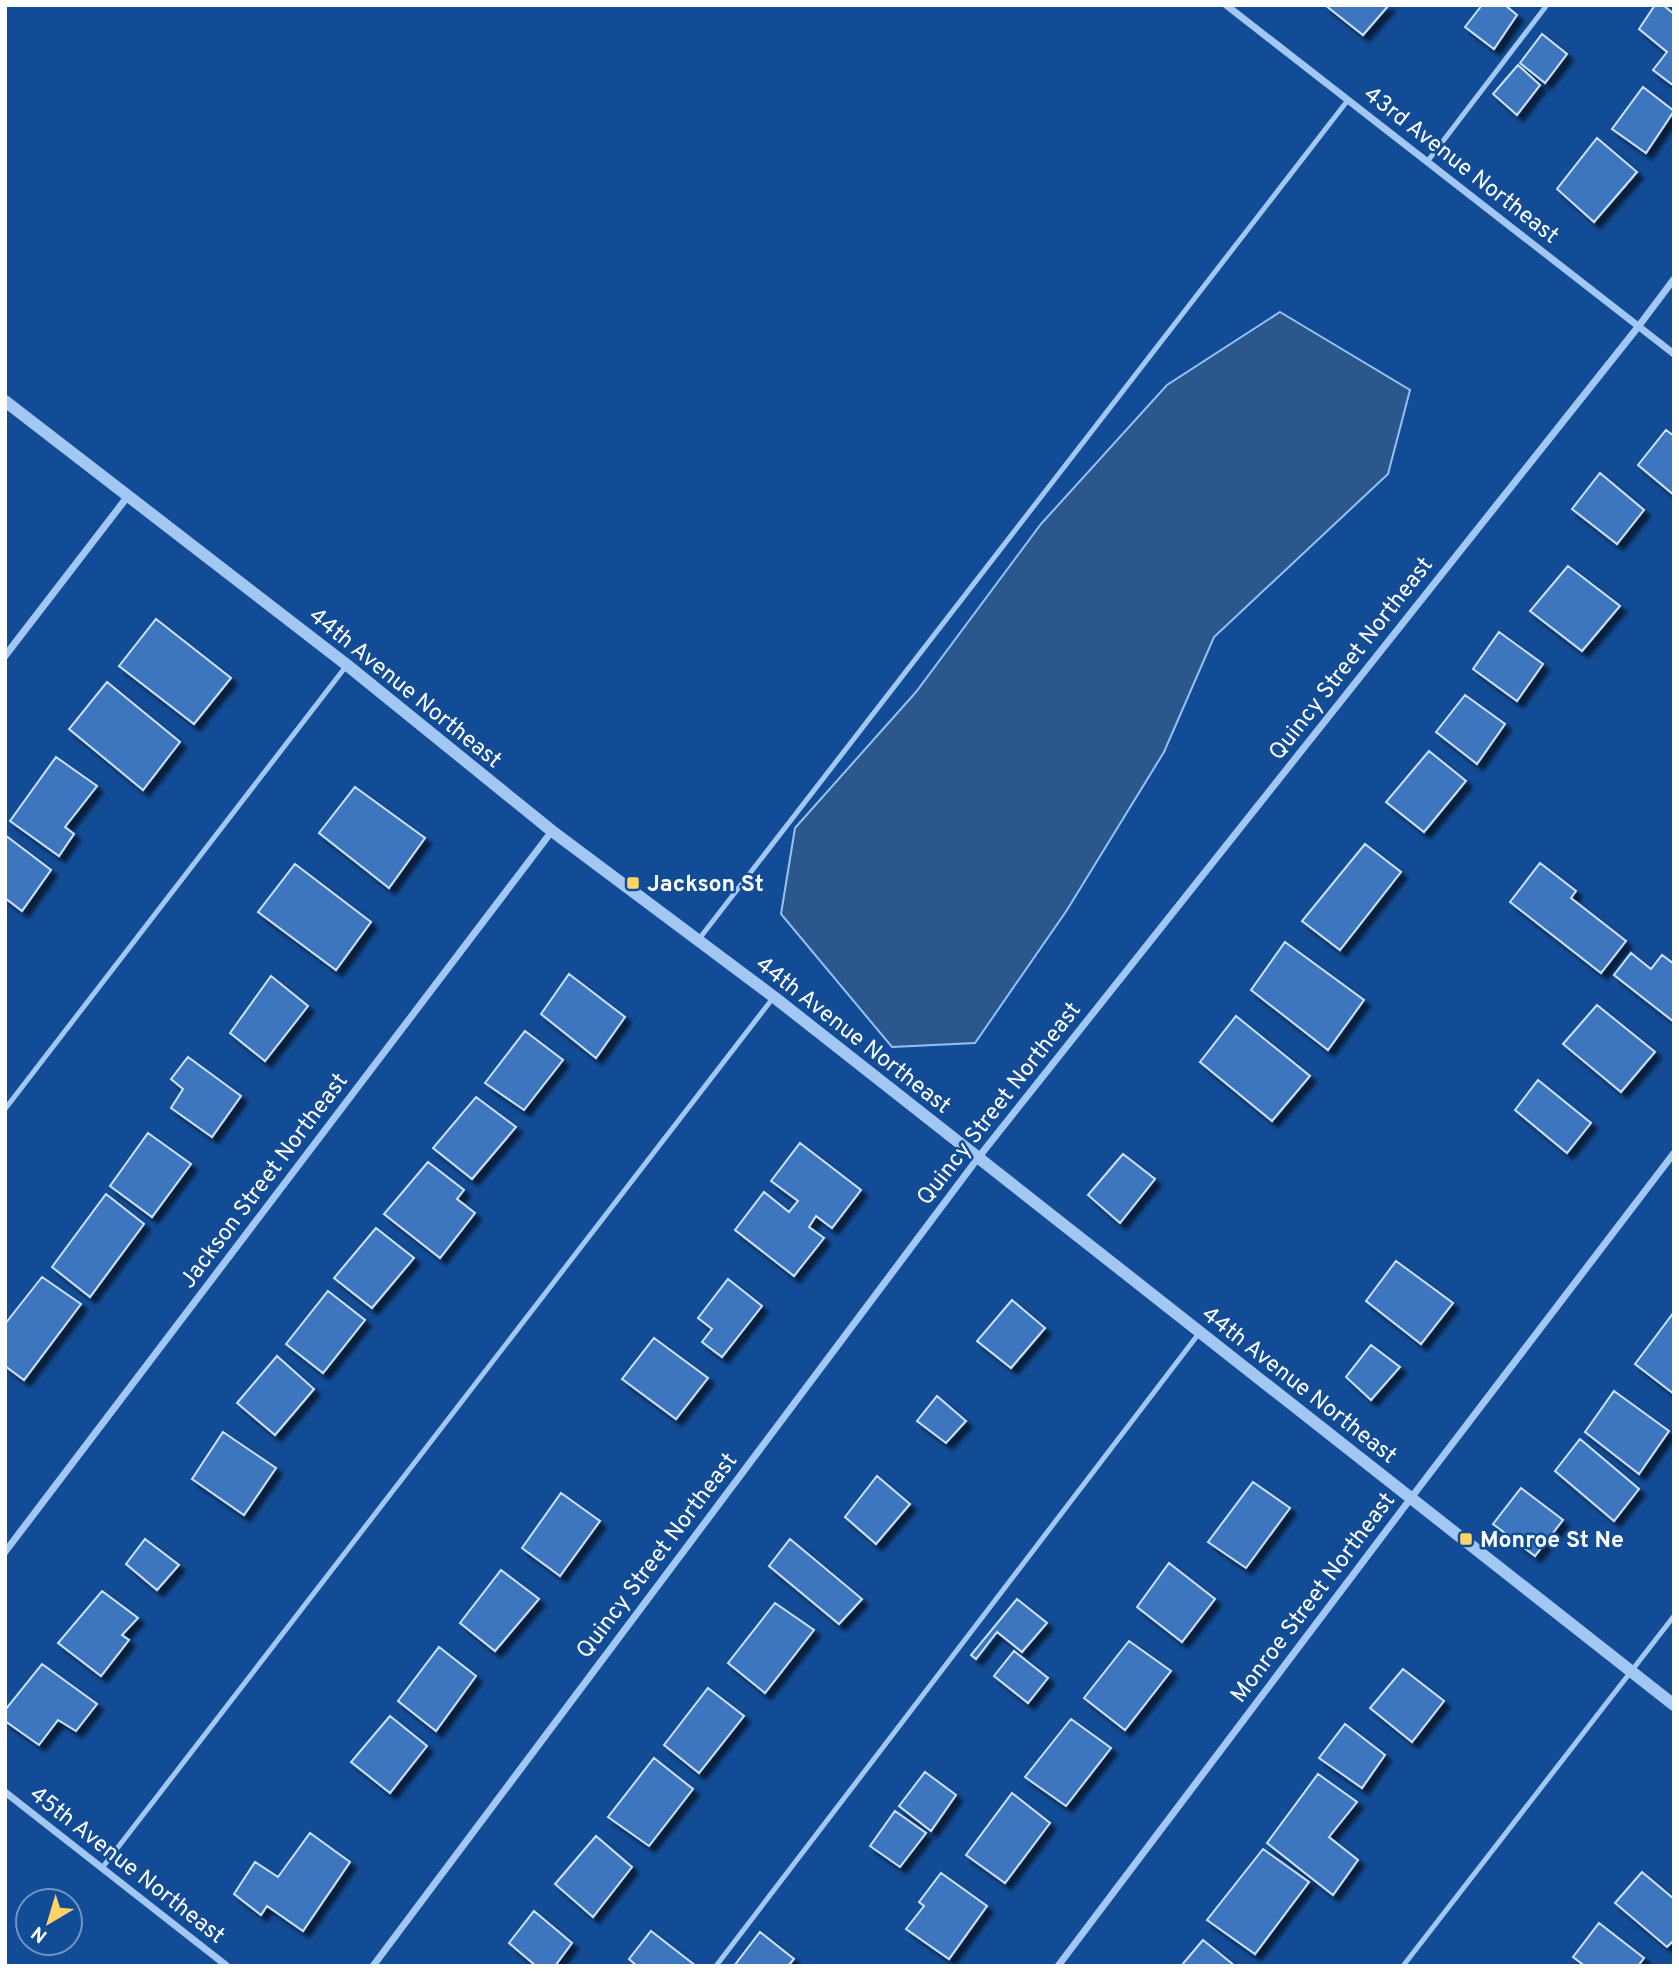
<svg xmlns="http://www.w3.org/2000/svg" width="1679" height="1971" font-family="Overpass,sans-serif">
<defs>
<filter id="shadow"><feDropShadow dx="6" dy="6" stdDeviation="2" flood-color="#0009"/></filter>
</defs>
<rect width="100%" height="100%" fill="#134c96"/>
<path fill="#2c578d" stroke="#95c2f6" stroke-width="2" d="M1280 312 1410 390 1388 474 1214 637 1164 752 1067 910 975 1043 892 1047 781 914 795 828 916 692 1041 524 1167 385Z"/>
<path fill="#3c76be" stroke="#cbe2fd" stroke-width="2" filter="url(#shadow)" d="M1325 5H1389L1363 35Z
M1482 5H1505L1517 15 1494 49 1465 27Z
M1655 5H1663L1674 14V86L1653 70 1667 52 1639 29Z
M1542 34 1567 54 1545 83 1520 63Z
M1518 65 1540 85 1517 115 1493 94Z
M1643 87 1674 111 1646 153 1612 129Z
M1597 138 1637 172 1594 222 1557 189Z
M1666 430 1674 436V495L1638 465Z
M1600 473 1644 510 1617 544 1572 509Z
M1568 566 1620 606 1582 651 1530 611Z
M156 619 231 678 194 724 119 666Z
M1499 632 1543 664 1517 701 1473 669Z
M107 682 180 742 143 790 69 729Z
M1465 695 1505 724 1477 764 1436 732Z
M1429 751 1466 781 1424 832 1386 802Z
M56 757 97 786 65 827 74 834 59 856 10 821Z
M355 787 425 838 389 888 319 833Z
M5 835 51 870 22 911 5 898Z
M1365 844 1401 872 1340 950 1302 921Z
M1540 863 1576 891 1571 898 1626 941 1601 973 1510 902Z
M295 864 371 922 336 970 258 912Z
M1285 942 1364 1000 1328 1050 1251 990Z
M1631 953 1651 969 1662 955 1674 964V1022L1614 975Z
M569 974 625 1017 596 1058 541 1014Z
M271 976 308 1006 265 1061 230 1033Z
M1597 1005 1655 1052 1621 1092 1563 1044Z
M1236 1016 1310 1076 1272 1121 1200 1062Z
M525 1031 563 1060 524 1110 485 1083Z
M188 1057 241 1096 212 1137 171 1108 183 1089 171 1079Z
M1538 1080 1591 1123 1567 1153 1515 1110Z
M476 1097 516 1127 472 1179 433 1148Z
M148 1133 191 1164 152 1217 110 1186Z
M800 1143 861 1190 832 1228 816 1216 809 1227 824 1238 794 1276 735 1230 764 1192 789 1212 798 1201 771 1181Z
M1123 1154 1155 1179 1120 1223 1088 1195Z
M428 1162 464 1190 457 1199 475 1213 440 1258 384 1214Z
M106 1194 144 1224 90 1297 52 1267Z
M376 1228 414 1258 372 1308 334 1278Z
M1396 1261 1453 1303 1421 1344 1366 1301Z
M42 1277 81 1304 24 1380 5 1366V1324Z
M728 1279 762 1306 722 1357 702 1342 712 1329 698 1318Z
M328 1291 365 1320 323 1373 286 1344Z
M1012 1300 1045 1328 1011 1368 977 1341Z
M1674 1312V1394L1635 1364Z
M654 1338 708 1378 676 1419 622 1379Z
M1371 1345 1400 1367 1371 1400 1346 1377Z
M277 1356 314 1389 275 1435 237 1403Z
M1614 1391 1669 1431 1639 1474 1585 1432Z
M937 1396 966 1421 946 1443 917 1421Z
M223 1432 276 1468 244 1515 192 1479Z
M1580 1439 1639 1489 1614 1521 1555 1471Z
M877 1476 910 1504 876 1544 845 1517Z
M1253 1482 1290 1508 1246 1568 1208 1542Z
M1521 1488 1563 1520 1535 1556 1493 1524Z
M561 1493 600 1521 560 1576 522 1548Z
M145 1539 179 1565 157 1590 126 1564Z
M790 1539 862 1599 839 1624 769 1566Z
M1169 1563 1215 1599 1182 1642 1137 1607Z
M501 1570 539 1599 495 1651 460 1623Z
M102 1591 138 1618 122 1635 129 1640 101 1676 58 1643Z
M1017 1599 1047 1623 1022 1652 997 1632 976 1659 971 1655Z
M775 1603 814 1630 765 1693 728 1663Z
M1129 1641 1171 1671 1125 1730 1084 1698Z
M439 1647 476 1676 436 1731 398 1701Z
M1014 1651 1048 1678 1028 1703 994 1676Z
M42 1664 97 1704 76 1731 58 1720 39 1745 5 1721V1710Z
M1403 1669 1444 1701 1412 1742 1370 1708Z
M708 1688 744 1716 699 1773 664 1745Z
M390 1716 427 1746 390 1793 351 1762Z
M1071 1719 1111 1748 1066 1806 1025 1777Z
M1345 1724 1385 1755 1362 1788 1319 1758Z
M654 1758 693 1789 649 1846 608 1817Z
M925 1772 956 1795 931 1831 899 1806Z
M1318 1774 1357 1802 1329 1837 1358 1860 1333 1895 1267 1843Z
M1012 1793 1050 1823 1005 1883 966 1855Z
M895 1811 926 1833 900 1867 870 1846Z
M310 1833 350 1862 303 1931 267 1906 261 1915 234 1894 255 1862 278 1877Z
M596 1836 632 1867 593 1917 555 1884Z
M1263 1849 1309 1882 1255 1954 1207 1920Z
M1642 1872 1674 1899V1940L1667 1947 1615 1903Z
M941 1873 987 1906 949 1959 906 1929 924 1906 919 1902Z
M534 1911 572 1943 555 1966H536L509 1943Z
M1599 1923 1644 1958 1638 1966H1585L1573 1957Z
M651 1931 696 1966H637L629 1959Z
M760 1932 794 1959 788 1966H734Z
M1203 1940 1235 1966H1181Z"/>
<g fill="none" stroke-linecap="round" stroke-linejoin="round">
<path stroke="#a3c7f3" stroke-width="5" d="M1427 162 1547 5
M699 939 1348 100
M5 1109 347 665
M102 1868 773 998
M716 1966 1200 1332
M1403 1966 1674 1616"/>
<path stroke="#a3c7f3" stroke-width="7" d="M1226 5 1674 354
M5 656 128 496
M5 1552 552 831
M5 1792 227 1966
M373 1966 978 1158 1638 327 1674 279
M1058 1966 1411 1498 1674 1153"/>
<path stroke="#a3c7f3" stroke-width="12" d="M5 401 347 665 552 831 774 997 1674 1705"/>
</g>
<g fill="#ffd365" stroke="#134c96" stroke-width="2.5">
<rect x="626" y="876" width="14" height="14" rx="3.5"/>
<rect x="1459" y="1532" width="14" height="14" rx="3.5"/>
</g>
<g text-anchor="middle" stroke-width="5" stroke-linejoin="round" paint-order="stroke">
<g font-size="23" fill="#fff" stroke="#134c96">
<text transform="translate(1462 164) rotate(38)" y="8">43rd Avenue Northeast</text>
<text transform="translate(1350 658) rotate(-52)" y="8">Quincy Street Northeast</text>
<text transform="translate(406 687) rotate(39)" y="8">44th Avenue Northeast</text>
<text transform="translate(854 1034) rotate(38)" y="8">44th Avenue Northeast</text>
<text transform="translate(998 1103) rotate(-52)" y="8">Quincy Street Northeast</text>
<text transform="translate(263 1180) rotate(-53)" y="8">Jackson Street Northeast</text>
<text transform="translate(1300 1384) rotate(38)" y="8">44th Avenue Northeast</text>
<text transform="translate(656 1555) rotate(-53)" y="8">Quincy Street Northeast</text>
<text transform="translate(1312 1597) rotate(-53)" y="8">Monroe Street Northeast</text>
<text transform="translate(128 1864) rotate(38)" y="8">45th Avenue Northeast</text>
</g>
<g font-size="23" font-weight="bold" fill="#fff" stroke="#134c96" text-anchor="start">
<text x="647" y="891">Jackson St</text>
<text x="1480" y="1547">Monroe St Ne</text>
</g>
</g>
<rect width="1679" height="1971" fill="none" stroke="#ffffff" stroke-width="14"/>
<g transform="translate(49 1922) rotate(218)"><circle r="33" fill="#134c96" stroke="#7194c0" stroke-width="2"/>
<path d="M0-5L12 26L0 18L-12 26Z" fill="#ffd365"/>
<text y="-10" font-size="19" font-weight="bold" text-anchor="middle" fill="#ffffff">N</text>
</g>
</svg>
